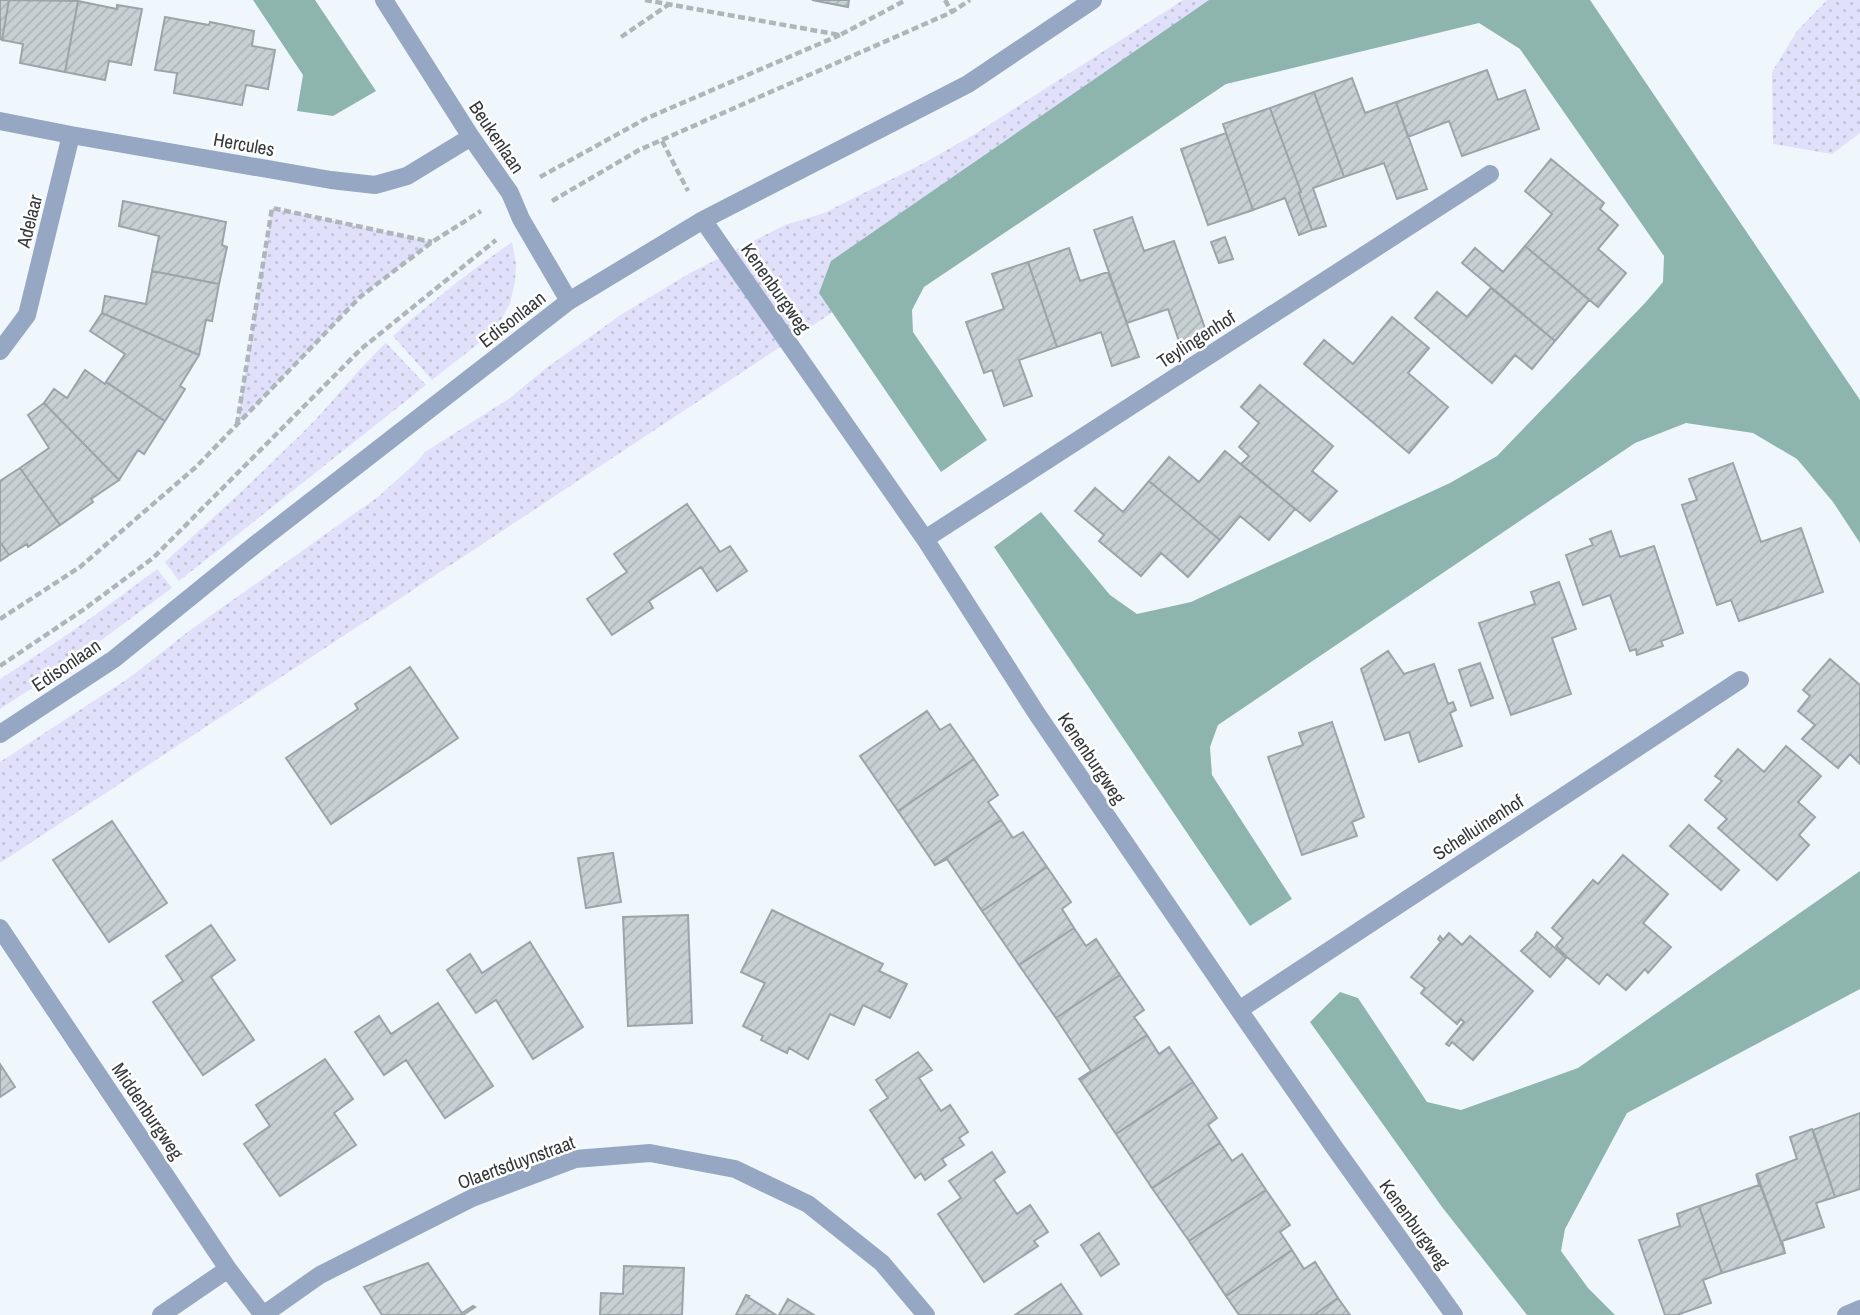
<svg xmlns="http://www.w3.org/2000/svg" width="1860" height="1315" font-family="'Archivo Narrow',sans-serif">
<defs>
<pattern id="grass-dots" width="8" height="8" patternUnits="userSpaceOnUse" patternTransform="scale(1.75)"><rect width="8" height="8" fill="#e0e0fb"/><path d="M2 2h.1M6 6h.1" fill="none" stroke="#c1c1d8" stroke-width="1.8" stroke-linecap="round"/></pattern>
<pattern id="building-hatch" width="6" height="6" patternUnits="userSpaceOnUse" patternTransform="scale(1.75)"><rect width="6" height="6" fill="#c7d1d3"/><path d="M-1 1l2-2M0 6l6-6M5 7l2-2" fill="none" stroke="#acb4b6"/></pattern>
</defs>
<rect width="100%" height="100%" fill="#eff7fc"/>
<path fill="url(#grass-dots)" d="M1183 0H1293L889 275 0 863V762L129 678 189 631 378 497 418 461 425 452 510 398 545 369 622 314 690 273 785 225 824 213 922 164 975 134Z
M1827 0H1860V133L1832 154 1773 144 1772 72 1797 31Z
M272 208 432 242 360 297 237 425Z
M512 242 516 264 515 281 510 304 494 331 432 380 393 336C431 301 471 271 512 242Z
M386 343 426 385 179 581 165 562C216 515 268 468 317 418 340 393 361 366 386 343Z
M157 569 172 588 69 664 0 709V679C54 645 106 608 157 569Z"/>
<path fill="#8eb4ae" d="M253 0H315L376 91 333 116 297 111 303 75Z
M1209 0H1590L1860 400V543L1833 502 1797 459 1753 433 1686 423 1635 443 1218 725 1210 747 1212 775 1292 899 1250 926 994 547 1041 512 1110 595 1137 614 1191 602 1450 483 1497 456 1645 303 1663 282 1664 256 1520 49 1479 23 1226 84 924 287 912 310 913 332 987 440 941 472 819 293 831 261Z
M1860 871V989L1627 1113 1565 1229 1561 1251 1588 1288 1615 1315H1527L1442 1207 1310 1022 1340 992 1358 998 1427 1102 1461 1110 1578 1068Z"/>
<path fill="url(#building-hatch)" stroke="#9ba5a7" stroke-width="2" d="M0 0H9L2 40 0 39Z
M9 0 78 1 65 72 20 63 23 44 2 40Z
M812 0H849L848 7Z
M78 1 117 9V5L142 9 131 65 109 61 105 80 65 72Z
M165 17 209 25 210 22 254 31 252 46 275 50 268 89 246 85 242 105 174 93 177 73 155 70Z
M1487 70 1498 100 1525 90 1539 129 1462 156 1449 121 1408 137 1396 102Z
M1352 78 1365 113 1396 102 1427 189 1397 199 1384 163 1344 177 1314 92Z
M1314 92 1344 177 1313 188 1326 226 1312 230 1299 193 1301 192 1270 108Z
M1270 108 1301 192 1299 193 1312 230 1299 235 1285 198 1253 210 1223 124Z
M1226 133 1253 210 1208 225 1181 149Z
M1551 159 1604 203 1600 209 1618 225 1598 249 1626 273 1598 307 1525 246 1552 214 1525 191Z
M123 201 226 222 222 245 227 247 219 284 152 271 159 236 119 226Z
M1132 217 1144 251 1174 241 1207 334 1180 344 1168 309 1127 323 1094 230Z
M1225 237 1233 259 1219 263 1211 242Z
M1525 246 1589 300 1555 341 1462 263 1475 248 1503 272Z
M1069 248 1080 281 1108 272 1139 357 1112 366 1101 332 1057 347 1028 262Z
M1028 262 1057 347 1019 360 1032 396 1004 406 992 370 984 373 966 322 1004 309 992 274Z
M152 271 219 284 212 321 206 320 199 355 102 313 105 296 146 304Z
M1491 288 1555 341 1532 369 1515 355 1492 383 1415 318 1437 292 1467 317Z
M102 313 199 355 180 386 185 389 165 421 106 382 125 354 90 331Z
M1392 317 1429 348 1408 373 1448 407 1409 453 1304 364 1324 340 1353 364Z
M85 370 105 384 106 382 165 421 144 454 138 450 119 480 44 403 54 389 67 398Z
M1260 385 1333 446 1312 471 1337 491 1310 521 1241 464 1249 456 1239 447 1259 423 1241 407Z
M44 403 119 480 91 499 93 502 60 525 20 468 49 448 28 415Z
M1225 451 1295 509 1269 540 1240 516 1220 540 1149 481 1169 457 1199 482Z
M1733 463 1761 542 1801 528 1823 592 1739 621 1731 600 1717 605 1682 505 1697 500 1689 479Z
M20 468 60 525 28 547 27 544 9 555 0 542V481Z
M1149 481 1220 540 1188 577 1161 553 1141 576 1099 541 1104 535 1075 511 1095 488 1123 512Z
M687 504 720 552 730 546 747 571 717 591 701 567 649 601 653 608 612 635 587 599 627 572 614 554Z
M1611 531 1620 557 1654 546 1683 633 1661 641 1663 646 1637 655 1636 649 1630 651 1610 595 1583 605 1566 555 1593 545 1590 539Z
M0 542 9 555 0 561Z
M1559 582 1576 629 1552 638 1571 694 1511 715 1479 623 1535 604 1531 592Z
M1388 651 1404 674 1434 664 1448 704 1453 702 1456 710 1450 713 1462 746 1419 762 1409 732 1385 740 1361 669Z
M1830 659 1860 685V764L1850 754 1838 768 1802 739 1815 725 1798 711 1810 696 1803 690Z
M1480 663 1493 698 1471 706 1459 670Z
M410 667 458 738 331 824 286 758 358 709 355 704Z
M927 711 940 730 950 724 974 759 898 811 860 756Z
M1332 722 1364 817 1352 822 1357 836 1302 855 1268 757 1303 745 1299 733Z
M1786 746 1821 776 1798 802 1815 817 1799 835 1809 845 1777 880 1718 828 1727 819 1705 800 1722 781 1715 776 1738 749 1764 772Z
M974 759 998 795 988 802 1001 820 935 865 898 811Z
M1001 820 1013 838 1023 832 1047 867 982 911 947 859 935 865Z
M112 821 167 903 109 942 53 860Z
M1689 825 1739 870 1721 890 1670 846Z
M613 853 621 902 586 908 578 858Z
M1623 855 1668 894 1643 923 1671 947 1648 973 1645 969 1626 990 1607 974 1599 984 1567 957 1556 946 1563 938 1552 928 1593 880 1598 884Z
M1047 867 1071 902 1062 909 1074 928 1019 965 982 911Z
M772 910 883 964 879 971 907 984 890 1018 863 1005 854 1025 830 1014 808 1059 789 1048 787 1053 761 1040 763 1036 743 1026 765 983 741 972Z
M688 915 692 1023 628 1026 623 917Z
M211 925 235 960 211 977 254 1040 203 1075 153 1002 183 981 166 956Z
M1074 928 1086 946 1096 939 1120 975 1056 1018 1019 965Z
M1537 932 1566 958 1550 977 1521 951 1536 936 1535 935Z
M1449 933 1462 945 1470 936 1533 991 1473 1060 1452 1042 1449 1046 1446 1044 1464 1022 1461 1019 1457 1024 1421 993 1425 988 1411 977 1441 942 1438 939 1440 936 1443 940Z
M530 942 583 1027 533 1059 496 1000 476 1013 447 970 470 954 482 973Z
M1120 975 1144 1010 1134 1017 1147 1035 1080 1080 1079 1079 1091 1071 1056 1018Z
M438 1003 493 1086 445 1118 406 1060 384 1075 355 1032 379 1016 391 1034Z
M1147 1035 1159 1054 1169 1047 1193 1082 1116 1134 1080 1080Z
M918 1052 932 1070 919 1078 941 1111 950 1105 968 1132 959 1138 964 1145 942 1159 946 1165 925 1180 921 1173 915 1178 870 1110 888 1098 876 1080Z
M325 1059 353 1099 334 1113 356 1145 280 1196 244 1144 270 1126 256 1105Z
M0 1064 15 1087 0 1097Z
M1193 1082 1217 1118 1208 1125 1220 1143 1152 1188 1116 1134Z
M1860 1113V1189L1835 1197 1813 1130Z
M1812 1129 1835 1197 1816 1203 1824 1227 1782 1241 1785 1253 1757 1174 1797 1159 1790 1137Z
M1220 1143 1232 1161 1242 1154 1266 1190 1189 1241 1152 1188Z
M992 1152 1005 1172 994 1180 1017 1214 1030 1205 1048 1232 1034 1241 1038 1246 984 1282 938 1214 961 1198 949 1181Z
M1756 1174 1785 1253 1722 1273 1699 1206 1759 1185Z
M1266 1190 1290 1225 1280 1232 1292 1250 1226 1296 1189 1241Z
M1699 1206 1722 1273 1703 1280 1711 1303 1677 1315H1665L1639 1240 1680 1226 1677 1214Z
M1099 1233 1119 1264 1101 1276 1081 1245Z
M1292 1250 1304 1269 1315 1262 1338 1298 1314 1315H1239L1226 1296Z
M428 1263 462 1313 473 1306 475 1307 463 1315H382L364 1287Z
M624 1266 684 1268 682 1315H600L601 1293 623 1294Z
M1061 1284 1082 1315H1015Z
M746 1295 749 1296 748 1297 776 1315H736Z
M1338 1298 1350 1315H1314Z
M788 1299 814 1315H779Z"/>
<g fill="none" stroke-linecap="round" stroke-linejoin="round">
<path stroke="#afb6ba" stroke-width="4.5" stroke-dasharray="7 3.5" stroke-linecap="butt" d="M645 0 840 35 906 0
M945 0 952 12
M621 37 668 5
M662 141 688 191
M540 177 645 119 840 35
M552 201 639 150 952 12 970 0
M237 424 272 208 432 242
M0 619 80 567 196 467 360 297 432 242 481 211
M0 666 83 610 153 558 361 349 496 240"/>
<path stroke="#96a7c3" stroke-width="18" d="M384 0 471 137 510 193 521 219 569 301
M0 121 71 135 331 180 375 185 407 176 471 137
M703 220 925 539 1037 714 1239 1010 1334 1147 1454 1315
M0 351 27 315 71 135
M925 539 1490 174
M0 734 114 659 256 544 569 301 703 220 968 84 1093 0
M0 928 228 1269 263 1315
M1239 1010 1740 680
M161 1315 228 1269
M263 1315 320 1275 472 1198 575 1159 650 1153 735 1169 808 1204 882 1263 926 1315
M1846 1315 1860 1309"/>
</g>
<g text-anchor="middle" stroke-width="5" stroke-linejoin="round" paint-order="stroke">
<g font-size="19" fill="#35393b" stroke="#fff">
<text transform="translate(497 137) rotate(56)" y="7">Beukenlaan</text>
<text transform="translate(244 144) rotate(10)" y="7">Hercules</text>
<text transform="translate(29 221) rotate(-76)" y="7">Adelaar</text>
<text transform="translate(776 288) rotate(55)" y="7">Kenenburgweg</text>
<text transform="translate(512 319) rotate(-38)" y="7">Edisonlaan</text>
<text transform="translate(1196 339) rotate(-33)" y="7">Teylingenhof</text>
<text transform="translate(66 665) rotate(-34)" y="7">Edisonlaan</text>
<text transform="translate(1092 758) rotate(56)" y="7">Kenenburgweg</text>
<text transform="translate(1478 827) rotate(-33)" y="7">Schelluinenhof</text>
<text transform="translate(148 1111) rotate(56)" y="7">Middenburgweg</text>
<text transform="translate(516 1162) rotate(-20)" y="7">Olaertsduynstraat</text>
<text transform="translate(1415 1224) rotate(54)" y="7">Kenenburgweg</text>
</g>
</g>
</svg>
